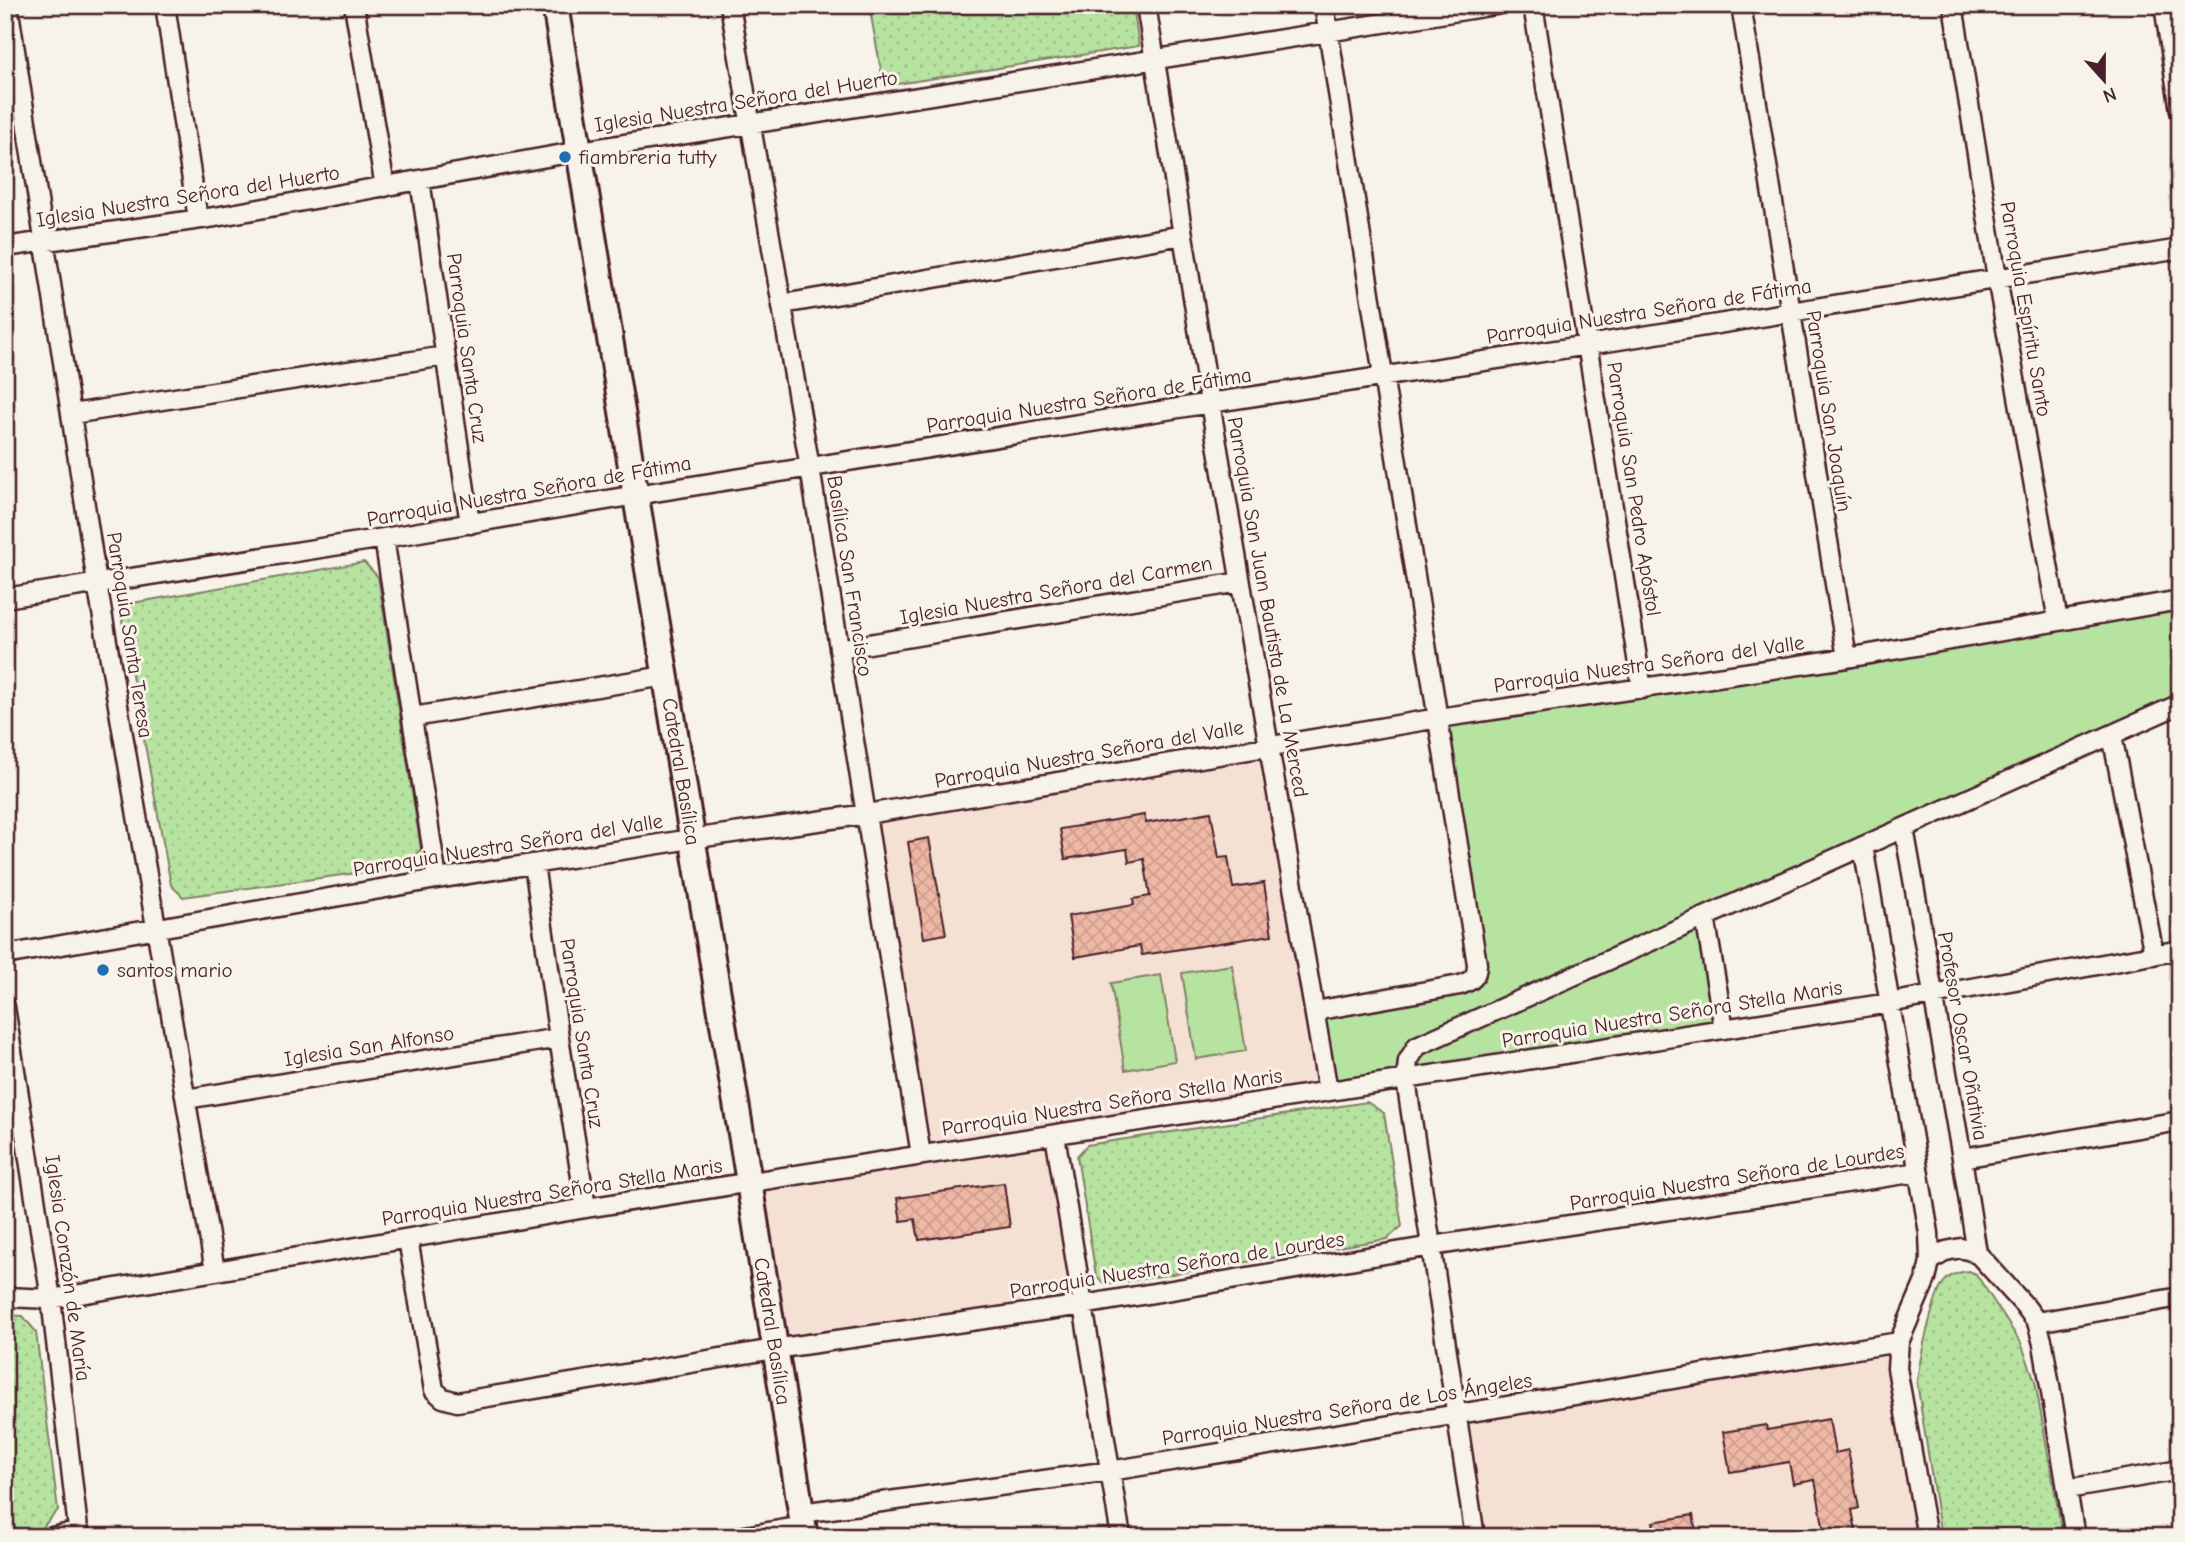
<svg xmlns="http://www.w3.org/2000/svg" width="2185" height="1542" font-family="'Comic Neue',sans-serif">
<defs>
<pattern id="park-dots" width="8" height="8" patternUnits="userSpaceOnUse" patternTransform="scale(1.75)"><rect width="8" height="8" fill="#b7e3a1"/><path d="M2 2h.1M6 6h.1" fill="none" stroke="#9fc28b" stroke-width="1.8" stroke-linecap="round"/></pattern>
<pattern id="building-cross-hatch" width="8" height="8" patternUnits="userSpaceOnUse" patternTransform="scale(1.75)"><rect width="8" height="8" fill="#efb8a5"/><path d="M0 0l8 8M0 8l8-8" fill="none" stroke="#ce9e8e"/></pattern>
</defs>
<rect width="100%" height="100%" fill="#f7f3e8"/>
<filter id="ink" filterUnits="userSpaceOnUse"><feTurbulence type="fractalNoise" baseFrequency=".0143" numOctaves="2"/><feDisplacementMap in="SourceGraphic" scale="14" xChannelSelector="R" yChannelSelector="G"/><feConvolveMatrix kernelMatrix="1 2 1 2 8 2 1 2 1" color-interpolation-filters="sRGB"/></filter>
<g filter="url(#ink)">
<path fill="#f5e1d4" d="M1267 748 1326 1090 923 1154 868 814Z
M1054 1136 1082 1304 775 1348 750 1183Z
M1899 1343 1926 1537H1477L1457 1415Z"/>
<path fill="#b7e3a1" stroke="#808166" stroke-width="2" d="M2180 600V703L1705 917 1724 1029 1329 1090 1316 1012 1472 981 1440 719Z
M1232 965 1246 1051 1196 1059 1182 973Z
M1161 975 1175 1061 1125 1070 1111 983Z"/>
<path fill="url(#park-dots)" stroke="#808166" stroke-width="2" d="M869 5H1133L1139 46 884 86Z
M364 562 378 577 421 849 407 866 183 897 171 885 122 621 133 603Z
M1367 1102 1384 1113 1402 1226 1387 1239 1106 1285 1096 1276 1077 1156 1087 1145Z
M1968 1271 1976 1274 2021 1343 2035 1381 2063 1537H1941L1917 1382C1919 1363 1933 1296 1944 1282 1949 1275 1960 1272 1968 1271Z
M5 1315 23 1316 36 1332 58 1510 41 1529 5 1535Z"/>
<path fill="url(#building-cross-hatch)" stroke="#4a1f2b" stroke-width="2" d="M1211 812 1219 858 1228 857 1233 888 1264 883 1272 935 1142 955 1140 946 1075 957 1068 916 1134 905 1133 899 1150 896 1144 859 1129 862 1127 849 1065 859 1060 829 1144 815 1146 823Z
M929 838 946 934 924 938 908 842Z
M1004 1183 1010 1227 919 1240 915 1219 901 1221 897 1198Z
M1829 1419 1835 1453 1848 1450 1859 1508 1852 1510 1857 1537H1825L1815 1480 1793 1484 1789 1462 1730 1472 1723 1432 1766 1425 1767 1430Z
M1693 1515 1697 1537H1656L1653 1522Z"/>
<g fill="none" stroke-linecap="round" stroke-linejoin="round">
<defs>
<path id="street" d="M8 5 97 583 215 1271
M165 5 198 219
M354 5 385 187
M730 5 810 468 921 1155
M1146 5 1210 403 1328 1091
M1533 5 1642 689
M1741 5 1847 658
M1953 5 1997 278 2058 621
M2164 5 2180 111
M420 180 470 524
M5 247 215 217 580 151 1496 5
M783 304 1183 235
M72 414 445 356
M384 538 437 879
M5 598 384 538 636 495 1210 403 1588 345 2180 249
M839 649 1240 582
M413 717 665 676
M2112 735 2154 955
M1904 828 1962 1158 1977 1253
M1863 846 1929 1233 1930 1261 1926 1279 1899 1342 1897 1368 1927 1537
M534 864 559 1038 586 1208
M1705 917 1724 1029
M5 955 437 879 691 839 867 814 1439 718 1847 658 2180 600
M5 1007 51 1299 79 1537
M1315 1011 1460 985C1472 981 1477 977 1477 964L1324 5
M186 1099 559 1038
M1055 1135 1121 1537
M1962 1158 2180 1121
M408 1239 434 1390 443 1398 457 1402 774 1349 1083 1305 1432 1246 1918 1172
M1930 1261 1946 1251 1961 1248 1977 1253 2025 1306 2037 1322 2043 1344 2075 1537
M5 1297 51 1299 586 1208 1889 1003 2180 950
M2037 1322 2180 1297
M2067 1489 2180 1470
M801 1513 1110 1471 1899 1342
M52 1537 79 1531
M739 1537 803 1526
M1475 1537 1406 1080 1408 1061 1417 1046 2180 704"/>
<g id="secondary">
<path id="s1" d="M555 5 749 1182 805 1537"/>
</g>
</defs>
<use href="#street" stroke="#4a1f2b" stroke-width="23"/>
<use href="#secondary" stroke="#4a1f2b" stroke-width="30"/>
<use href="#street" stroke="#f7f3e8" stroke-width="18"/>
<use href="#secondary" stroke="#f7f3e8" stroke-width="24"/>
</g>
</g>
<g fill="#1f6fb2" stroke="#f7f3e8" stroke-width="2.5">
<circle cx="565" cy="157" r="7"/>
<circle cx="103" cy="970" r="7"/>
</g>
<g text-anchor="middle" stroke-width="6" stroke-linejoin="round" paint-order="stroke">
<g font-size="21" fill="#4a1f2b" stroke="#f7f3e8">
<text transform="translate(746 101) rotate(-9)" y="7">Iglesia Nuestra Señora del Huerto</text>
<text transform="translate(188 196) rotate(-9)" y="7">Iglesia Nuestra Señora del Huerto</text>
<text transform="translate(2026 309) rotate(80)" y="7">Parroquia Espíritu Santo</text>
<text transform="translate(1649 311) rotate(-9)" y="7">Parroquia Nuestra Señora de Fátima</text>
<text transform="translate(467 348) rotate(82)" y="7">Parroquia Santa Cruz</text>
<text transform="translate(1089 400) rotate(-9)" y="7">Parroquia Nuestra Señora de Fátima</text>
<text transform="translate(1829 411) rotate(81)" y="7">Parroquia San Joaquín</text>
<text transform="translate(1634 489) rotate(81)" y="7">Parroquia San Pedro Apóstol</text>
<text transform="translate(529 491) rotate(-10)" y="7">Parroquia Nuestra Señora de Fátima</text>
<text transform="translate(850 576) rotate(81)" y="7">Basílica San Francisco</text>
<text transform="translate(1056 590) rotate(-10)" y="7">Iglesia Nuestra Señora del Carmen</text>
<text transform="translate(1268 607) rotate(80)" y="7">Parroquia San Juan Bautista de La Merced</text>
<text transform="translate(130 635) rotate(81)" y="7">Parroquia Santa Teresa</text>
<text transform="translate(1649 664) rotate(-8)" y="7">Parroquia Nuestra Señora del Valle</text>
<text transform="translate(1089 754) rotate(-10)" y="7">Parroquia Nuestra Señora del Valle</text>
<text dy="7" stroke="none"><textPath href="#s1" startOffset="777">Catedral Basílica</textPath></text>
<text transform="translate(508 845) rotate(-9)" y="7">Parroquia Nuestra Señora del Valle</text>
<text transform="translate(1672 1014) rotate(-9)" y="7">Parroquia Nuestra Señora Stella Maris</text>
<text transform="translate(582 1033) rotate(81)" y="7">Parroquia Santa Cruz</text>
<text transform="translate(1963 1036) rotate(80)" y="7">Profesor Oscar Oñativia</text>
<text transform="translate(369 1046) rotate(-9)" y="7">Iglesia San Alfonso</text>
<text transform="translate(1112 1102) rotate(-9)" y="7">Parroquia Nuestra Señora Stella Maris</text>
<text transform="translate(1737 1177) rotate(-9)" y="7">Parroquia Nuestra Señora de Lourdes</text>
<text transform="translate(552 1192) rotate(-9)" y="7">Parroquia Nuestra Señora Stella Maris</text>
<text transform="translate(1177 1265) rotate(-9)" y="7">Parroquia Nuestra Señora de Lourdes</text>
<text transform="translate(68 1268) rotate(82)" y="7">Iglesia Corazón de María</text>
<text dy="7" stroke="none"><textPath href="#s1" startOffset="1344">Catedral Basílica</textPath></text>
<text transform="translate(1347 1409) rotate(-9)" y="7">Parroquia Nuestra Señora de Los Ángeles</text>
</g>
<g font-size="21" fill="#4a1f2b" stroke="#f7f3e8" text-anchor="start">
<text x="579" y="164">fiambreria tutty</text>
<text x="117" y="977">santos mario</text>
</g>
</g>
<rect width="2185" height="1542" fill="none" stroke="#f7f3e8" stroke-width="28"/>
<rect x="14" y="14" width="2157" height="1514" fill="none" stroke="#4a1f2b" stroke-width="2.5" filter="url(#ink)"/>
<g transform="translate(2104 80) rotate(159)" stroke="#f7f3e8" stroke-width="5" paint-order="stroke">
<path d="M0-5L12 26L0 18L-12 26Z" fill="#4a1f2b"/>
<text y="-10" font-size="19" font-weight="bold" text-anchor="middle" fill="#4a1f2b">N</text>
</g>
</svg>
